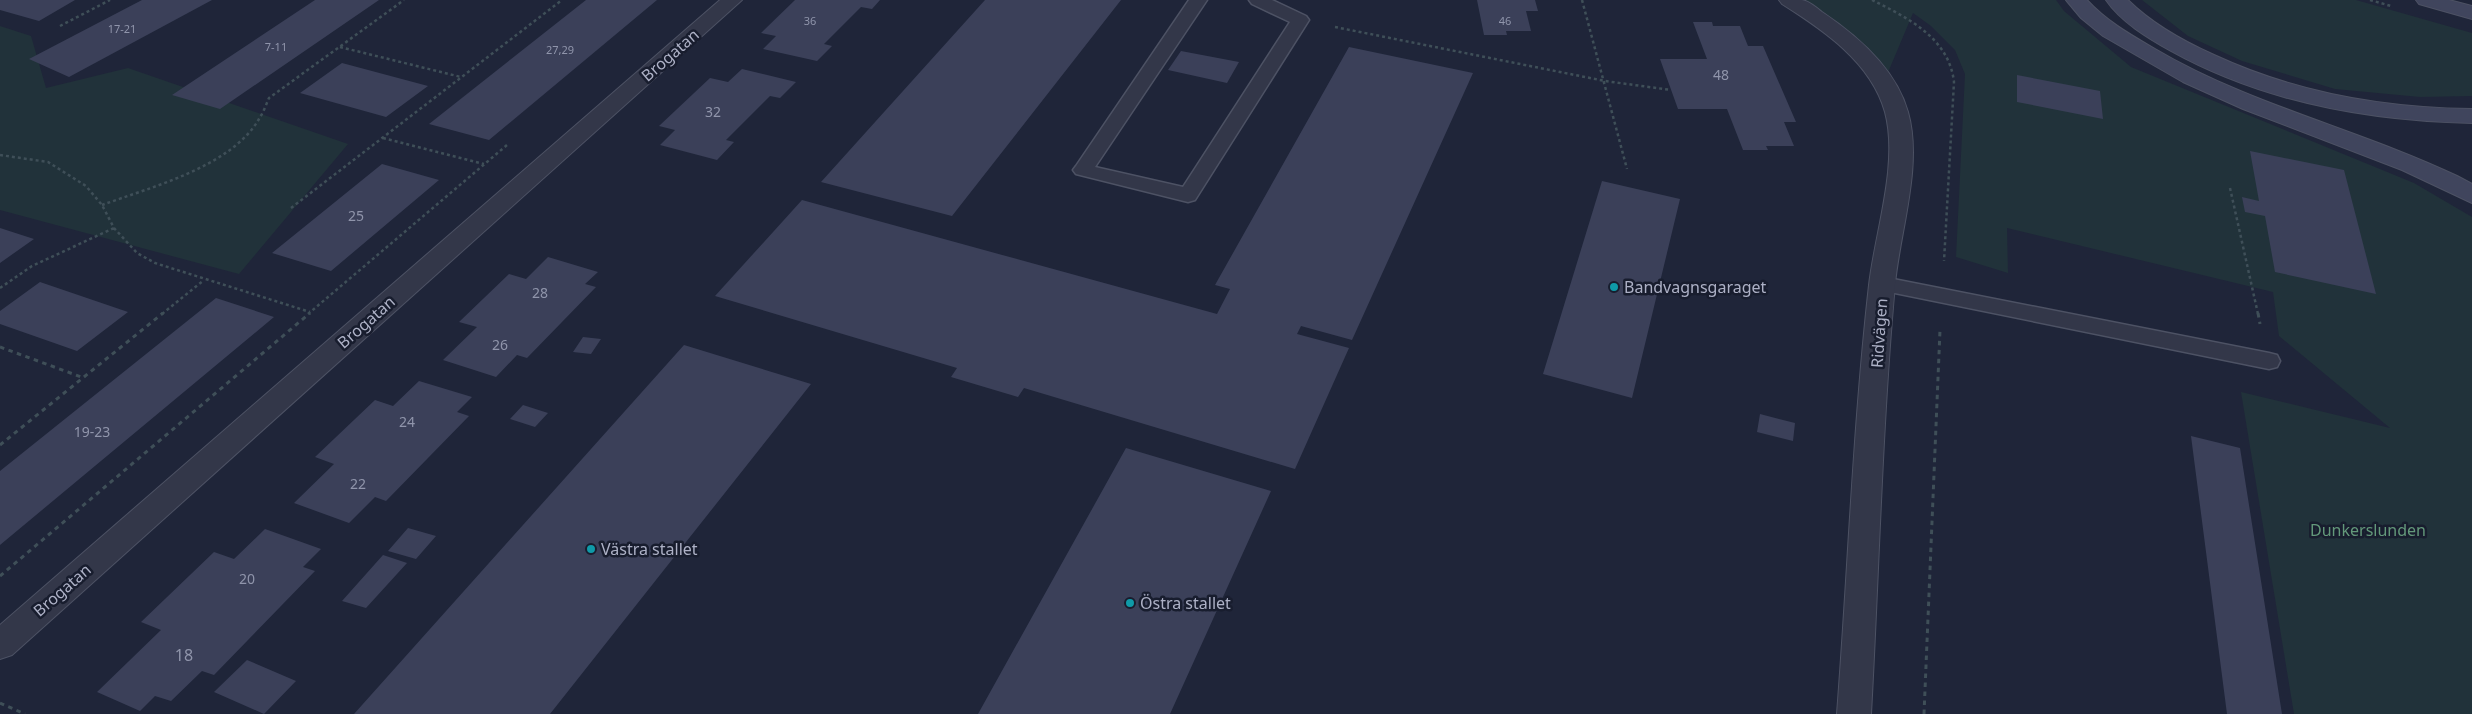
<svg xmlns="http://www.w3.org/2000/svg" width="2472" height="714" font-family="'Noto Sans',sans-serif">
<rect width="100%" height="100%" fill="#1f2539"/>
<path fill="#21323a" d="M1789 0H2056L2064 11 2131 67 2414 183 2472 217V714H2294L2241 392 2390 428 2279 336 2273 292 2007 228 2008 273 1956 257 1965 74 1955 50 1931 26 1913 13 1884 82Z
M2142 0H2356L2472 33V96L2420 97 2335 89 2242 61 2188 36Z
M0 26 31 36 46 88 128 68 348 144 239 274 0 210Z"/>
<path fill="#3b4059" d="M0 0H75L39 21 0 10Z
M142 0H212L69 77 29 59Z
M315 0H379L220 109 172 95Z
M586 0H657L489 140 429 124Z
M795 0H880L872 9 861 7 824 44 832 46 817 61 763 49 776 36 761 33Z
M985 0H1121L952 216 821 182Z
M1477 0H1535L1538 11H1526L1531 31H1506L1507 35H1484Z
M1693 22H1712L1713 26H1740L1748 46H1763L1796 122H1784L1794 146H1766L1768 150H1743L1727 109H1678L1660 59H1707Z
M1349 47 1473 73 1352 340 1301 326 1297 334 1349 348 1295 469 1024 388 1018 397 951 377 957 368 715 296 802 200 1217 314 1230 289 1215 285Z
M1181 51 1239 62 1227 83 1168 70Z
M342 63 428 86 386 117 300 93Z
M742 69 796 82 780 98 770 96 726 140 734 142 717 160 660 145 675 130 659 126 710 78 728 82Z
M2017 75 2100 91 2103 119 2017 102Z
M2250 151 2344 170 2376 294 2275 272 2265 216 2245 212 2242 197 2259 201Z
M382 164 439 180 331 271 272 253Z
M1602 181 1680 199 1632 398 1543 374Z
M0 228 34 239 0 263Z
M548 257 598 272 585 284 596 287 527 358 517 355 496 377 443 360 477 327 459 322 509 274 526 279Z
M40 282 128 312 77 351 0 324V311Z
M216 298 274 317 0 545V471Z
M583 337 601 339 591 354 573 352Z
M684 345 811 384 550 714H354Z
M419 381 472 397 457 412 469 416 386 501 375 497 349 523 294 503 334 464 315 457 375 400 393 406Z
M523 405 548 413 535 427 510 419Z
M1760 414 1795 423 1793 441 1757 432Z
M2191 436 2240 448 2282 714H2227Z
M1126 448 1271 491 1170 714H978Z
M408 528 436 536 416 559 388 551Z
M265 529 321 549 303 567 315 571 214 675 202 671 171 701 155 696 140 711 97 692 161 630 141 622 214 552 234 559Z
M383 555 407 563 366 608 342 601Z
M247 660 296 681 264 714 214 692Z"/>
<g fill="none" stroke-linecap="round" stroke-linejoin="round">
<defs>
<path id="lane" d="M1189 0H1207L1095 167 1183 187 1290 22 1252 4 1249 0H1272L1306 16 1309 20 1195 200 1188 202 1076 174 1073 170 1076 166Z
M1883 277 2269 353 2277 355 2280 361 2277 367 2269 369 1875 289 1872 284 1875 279Z"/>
<path id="street" d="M720 0H742L12 655 0 659V625Z
M1779 0C1786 0 1795 0 1802 0 1809 1 1817 8 1822 12 1858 36 1896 69 1908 112 1923 165 1900 231 1895 284 1882 427 1879 571 1871 714H1837C1848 571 1853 427 1869 285 1875 232 1899 164 1885 112 1871 62 1823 30 1782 4Z"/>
<path id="secondary" d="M2066 0H2087C2106 21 2131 35 2155 49 2250 105 2358 129 2457 176L2472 184V203L2402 170 2243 109 2183 82 2103 36 2081 18Z
M2106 0H2128C2152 24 2183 41 2214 55 2296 93 2382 108 2472 109V123C2368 121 2263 102 2171 51 2148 38 2121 22 2106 0Z
M2416 0H2449L2472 6V19L2419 4Z"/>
</defs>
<use href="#lane" stroke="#4d5264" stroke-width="3"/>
<use href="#street" stroke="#4d5264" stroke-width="2"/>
<use href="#secondary" stroke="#4d5264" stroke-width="2"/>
<path stroke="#3f4f58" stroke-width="2.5" stroke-dasharray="3 3" stroke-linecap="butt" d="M1582 0 1627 169
M1872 0C1908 18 1949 38 1954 82L1944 261
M2370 0 2391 6
M60 26 110 0
M1335 27 1605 81 1671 90
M340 47 461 77
M383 138 484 164
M0 155 48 162 86 186 102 205 114 228 137 253 155 263 310 312
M2230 188 2258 314
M102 205C151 187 231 167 259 119 263 113 266 105 269 98L404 0
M291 208 562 0
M0 288 32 266 114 228
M162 314 204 280
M308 314 507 145"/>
<path stroke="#3f4f58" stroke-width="3" stroke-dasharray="4.5 4.5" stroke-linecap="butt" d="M2258 313 2260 324
M0 347 84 378
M0 445 163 313
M0 576 310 313
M0 703 25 714
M1924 714 1940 330"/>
<use href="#lane" fill="#333749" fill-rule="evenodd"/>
<use href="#street" fill="#333749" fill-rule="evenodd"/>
<use href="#secondary" fill="#40455d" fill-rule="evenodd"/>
</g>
<g fill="#0f9aa8" stroke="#181d2e" stroke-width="2">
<circle cx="1614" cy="287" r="5"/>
<circle cx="591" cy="549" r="5"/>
<circle cx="1130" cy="603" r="5"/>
</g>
<g text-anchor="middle" stroke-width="5" stroke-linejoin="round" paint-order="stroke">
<g font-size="11" fill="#9095ab">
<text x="810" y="25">36</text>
<text x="1505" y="25">46</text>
<text x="122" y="33">17-21</text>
<text x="276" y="51">7-11</text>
<text x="560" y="54">27,29</text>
</g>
<g font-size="14" fill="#9095ab">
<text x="1721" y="80">48</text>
<text x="713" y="117">32</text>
<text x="356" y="221">25</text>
<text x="540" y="298">28</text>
<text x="500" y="350">26</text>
<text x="407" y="427">24</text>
<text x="92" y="437">19-23</text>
<text x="358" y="489">22</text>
<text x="247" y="584">20</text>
</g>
<g font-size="16" fill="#adb1c6" stroke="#181d2e">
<text transform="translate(670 55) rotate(-41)" y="6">Brogatan</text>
<text transform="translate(366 322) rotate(-41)" y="6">Brogatan</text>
<text transform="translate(1879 333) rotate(-86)" y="6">Ridvägen</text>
<text transform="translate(62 590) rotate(-41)" y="6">Brogatan</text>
</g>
<g font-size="16" fill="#adb1c6" stroke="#181d2e" text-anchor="start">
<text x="1624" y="293">Bandvagnsgaraget</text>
<text x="601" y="555">Västra stallet</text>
<text x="1140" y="609">Östra stallet</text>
</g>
<g font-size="16" fill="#63987a" stroke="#181d2e">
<text x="2368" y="536">Dunkerslunden</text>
</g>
<g font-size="16" fill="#9095ab">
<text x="184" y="661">18</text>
</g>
</g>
</svg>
